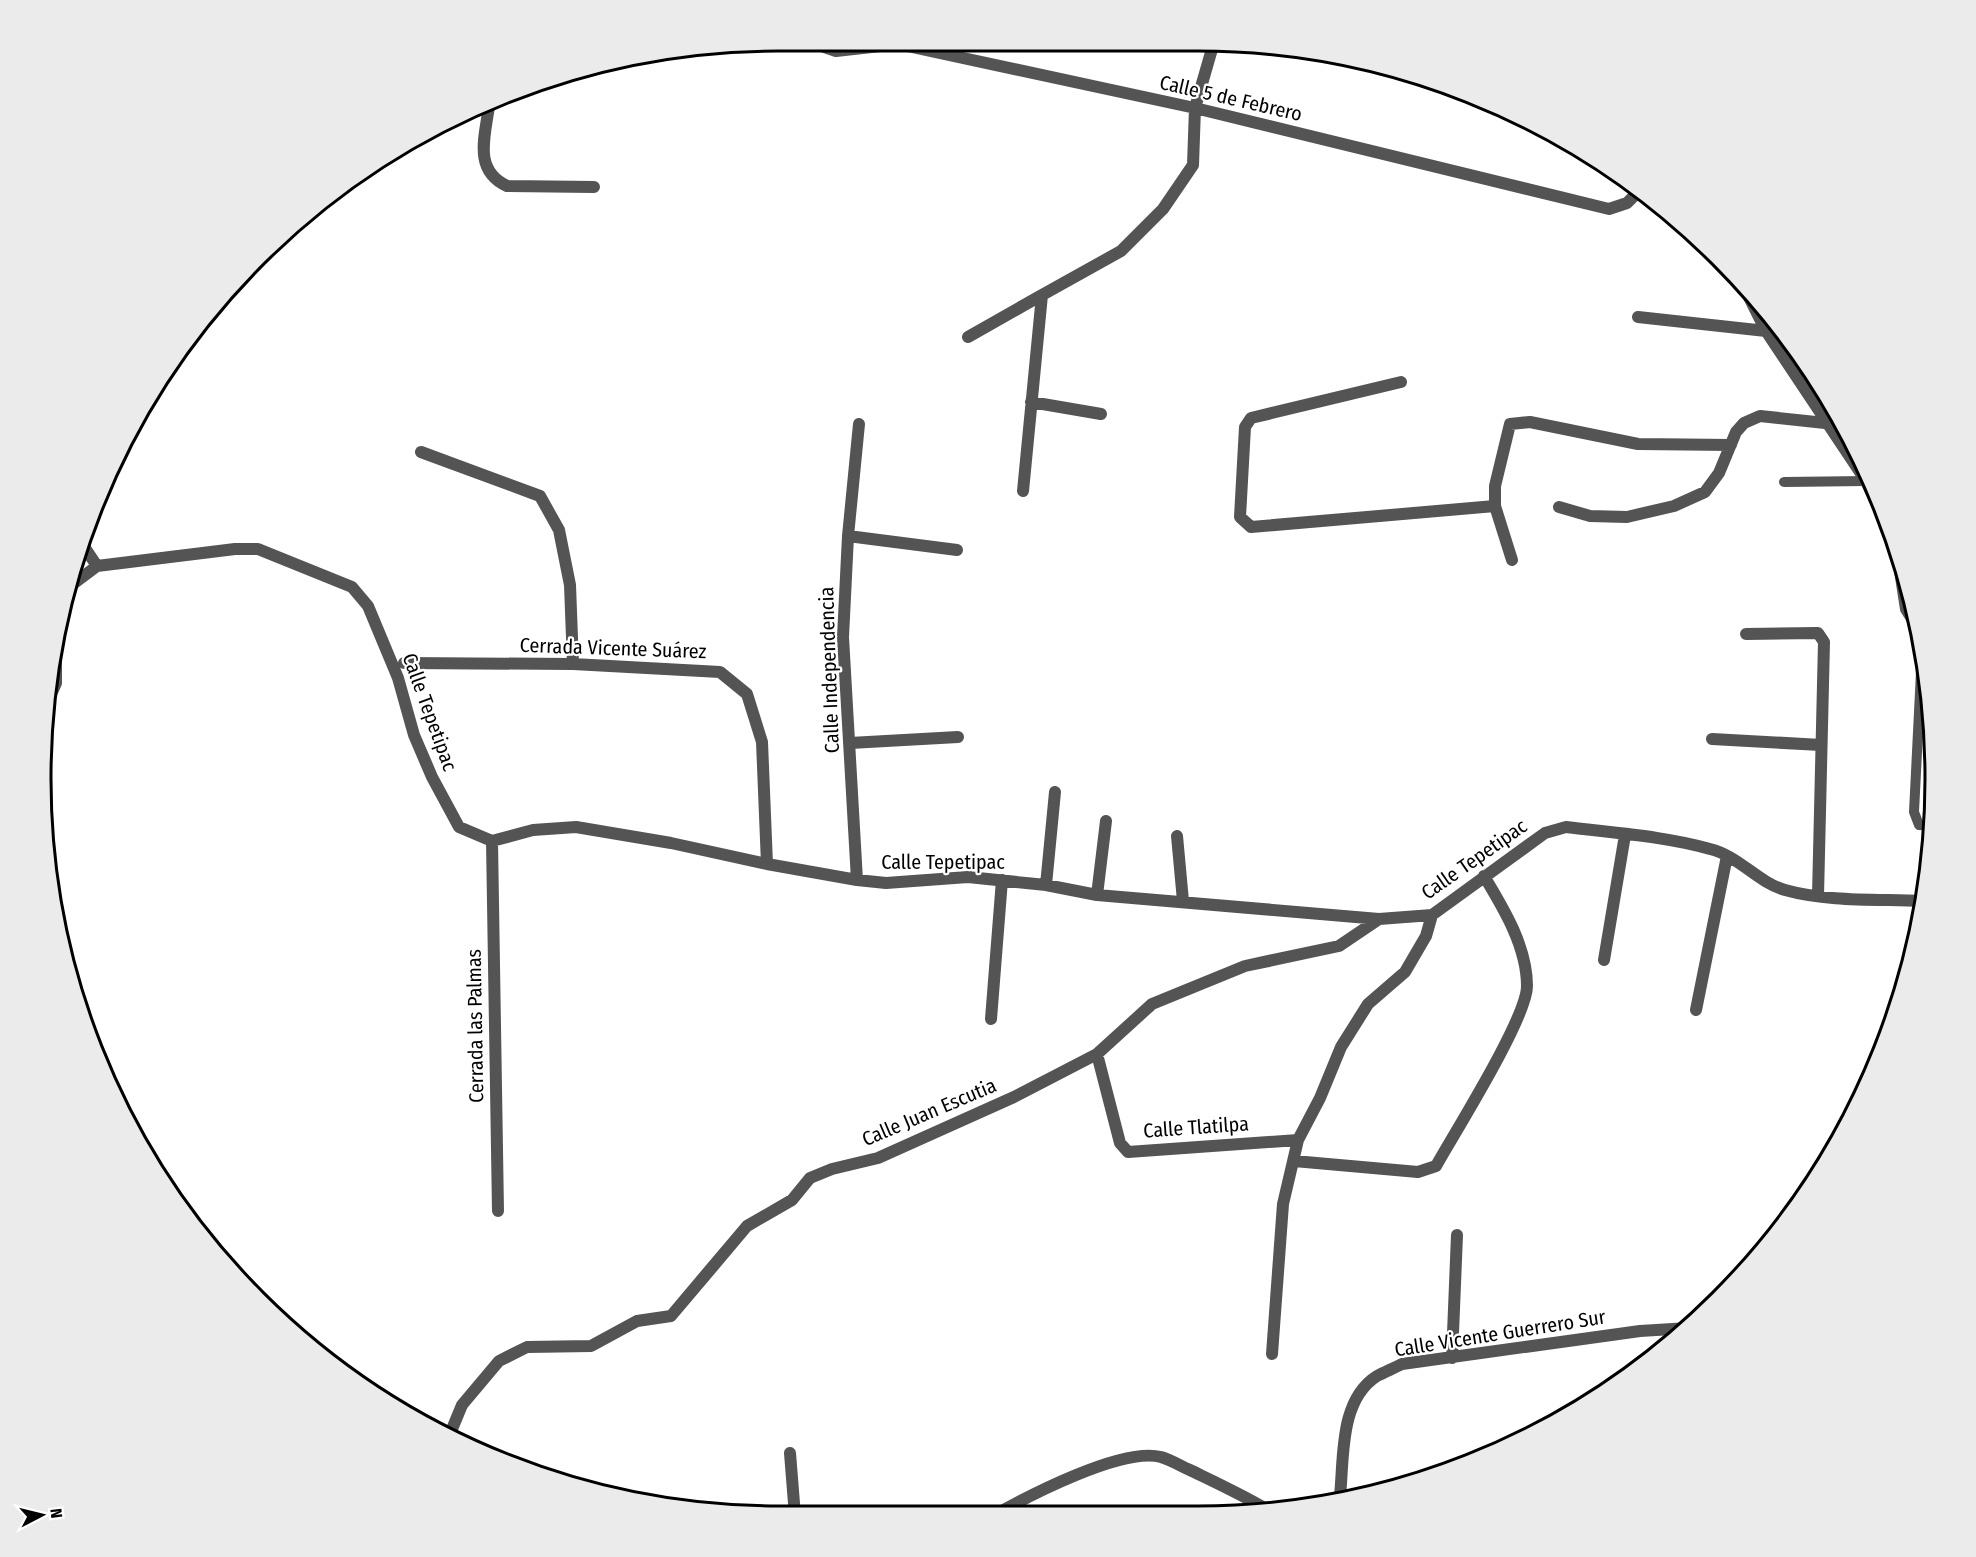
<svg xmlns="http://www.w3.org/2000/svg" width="1976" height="1557" font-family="'Fira Sans Condensed',sans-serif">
<rect width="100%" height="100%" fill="#fff"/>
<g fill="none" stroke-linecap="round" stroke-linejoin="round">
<path stroke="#545454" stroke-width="10" d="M1784 482 1866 481
M1922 652 1914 812 1919 825 1934 826"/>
<path stroke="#545454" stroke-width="12" d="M807 41 836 51 898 44 1195 108 1609 209 1627 203 1639 191
M489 106C485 137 473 170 507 186L594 187
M1741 281 1766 331 1866 481 1896 545 1906 609 1916 625
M1638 317 1766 331
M968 337 1042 295
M1401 382 1251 418 1245 427 1240 517 1251 527 1495 506
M1031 402 1101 414
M421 452 540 496 559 530 570 585 573 664
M1023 491 1042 295 1121 251 1163 209 1193 165 1195 108 1214 42
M1559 507 1590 516 1627 517 1674 506 1705 492 1719 473 1736 432 1744 423 1760 416 1825 423
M848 536 957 550
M83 545 97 566
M1512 560 1495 506V486L1510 424 1530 422 1638 444 1731 445
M97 566 235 549H258L352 587 368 606 398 678 414 735 432 777 459 827 492 841 533 830 576 827 671 843 767 864 857 880 886 883 968 877 1046 885 1097 895 1379 919 1432 915 1545 833 1566 827C1613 833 1664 836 1710 849 1739 856 1757 882 1785 890 1828 902 1878 899 1922 901
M65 594 69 587 97 566
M1746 634 1818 633 1824 642 1818 896
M404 663 573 664 720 672 747 694 762 742 767 864
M52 692 56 683V661
M1712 739 1821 745
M850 743 958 737
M1177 836 1183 901
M492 841 498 1211
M857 880 843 637 848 536 859 424
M1046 885 1055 792
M1097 895 1106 821
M1604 960 1625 835
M1696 1010 1727 856
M991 1019 1002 880
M1097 1054 1120 1143 1128 1152 1298 1140
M1294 1161 1418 1172 1436 1166C1455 1132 1527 1018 1527 986 1527 947 1504 909 1484 876
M1272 1354 1283 1204 1298 1140 1320 1098 1341 1047 1368 1004 1405 972 1426 936 1432 915
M1452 1358 1457 1235
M450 1434 462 1405 499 1361 527 1347 591 1346 637 1321 671 1316 747 1226 792 1200 810 1178 832 1169 878 1158 1014 1097 1097 1054 1152 1004 1245 966 1339 946 1379 919
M790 1453 795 1516
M1340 1496C1344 1458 1339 1400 1377 1376 1385 1372 1394 1368 1402 1364L1640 1331 1689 1328
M993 1516C1028 1496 1122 1447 1161 1457 1171 1460 1181 1466 1190 1470 1217 1483 1243 1495 1268 1510"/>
</g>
<g text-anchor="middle" stroke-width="4.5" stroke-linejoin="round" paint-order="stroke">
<g font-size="20" fill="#000" stroke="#fff">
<text transform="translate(1231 98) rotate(13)" y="7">Calle 5 de Febrero</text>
<text transform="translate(613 648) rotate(2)" y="7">Cerrada Vicente Suárez</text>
<text transform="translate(829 670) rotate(-92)" y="7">Calle Independencia</text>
<text transform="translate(430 712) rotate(70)" y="7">Calle Tepetipac</text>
<text transform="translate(1474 859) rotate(-35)" y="7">Calle Tepetipac</text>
<text x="943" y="869">Calle Tepetipac</text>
<text transform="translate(475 1026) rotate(-91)" y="7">Cerrada las Palmas</text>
<text transform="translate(929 1112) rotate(-23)" y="7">Calle Juan Escutia</text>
<text transform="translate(1196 1127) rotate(-4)" y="7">Calle Tlatilpa</text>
<text transform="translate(1500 1333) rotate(-9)" y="7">Calle Vicente Guerrero Sur</text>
</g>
</g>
<path d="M0 0H1976V1557H0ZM778 51H1198A727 727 0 0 1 1925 778V779A727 727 0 0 1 1198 1506H778A727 727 0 0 1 51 779V778A727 727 0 0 1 778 51Z" fill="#ebebeb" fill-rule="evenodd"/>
<path fill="none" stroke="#000" stroke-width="3" d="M778 51H1198A727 727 0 0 1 1925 778V779A727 727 0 0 1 1198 1506H778A727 727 0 0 1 51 779V778A727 727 0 0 1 778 51Z"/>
<g transform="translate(42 1515) rotate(83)" stroke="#ffffff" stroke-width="4.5" paint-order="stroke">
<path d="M0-4.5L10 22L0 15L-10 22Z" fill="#000000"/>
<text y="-9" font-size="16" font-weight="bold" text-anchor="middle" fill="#000000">N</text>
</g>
</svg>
